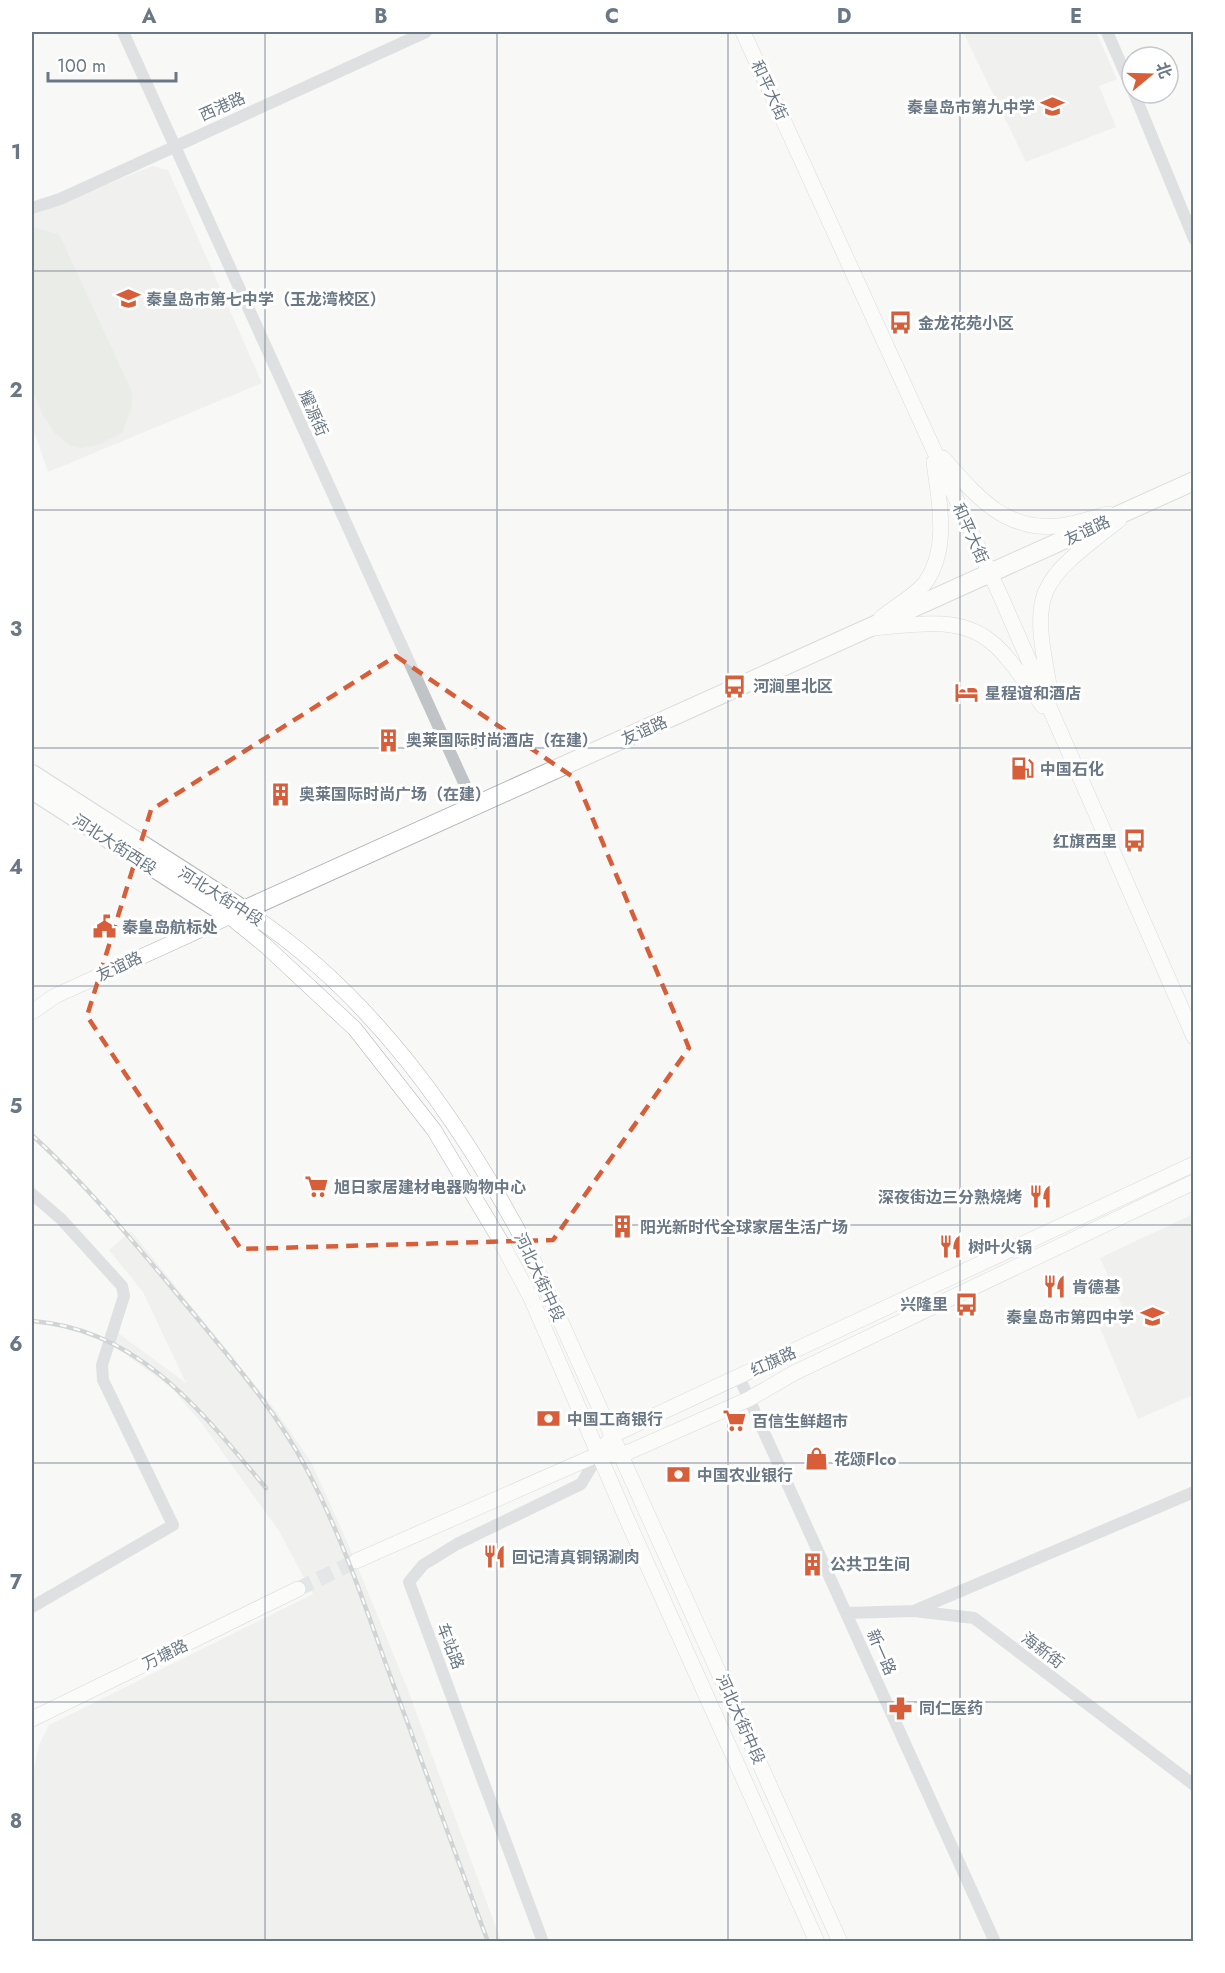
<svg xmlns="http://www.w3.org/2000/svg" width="1225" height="1973" font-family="Jost,'Noto Sans SC',sans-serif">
<rect width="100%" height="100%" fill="#f8f8f6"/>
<path fill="#e6e7e7" d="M963 32H1096L1117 79 1099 86 1116 127 1026 162Z
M152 166 168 170 262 383 48 472 32 426V215Z
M1193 1214V1395L1138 1419 1098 1323 1124 1310 1100 1258Z
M131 1231 276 1411 311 1462 349 1546 406 1685 501 1941 32 1942V1779L39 1745 49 1725 313 1594 279 1531 203 1425 172 1388 114 1346 118 1333 186 1383 143 1292 109 1250Z"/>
<path fill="#d8ddd5" d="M32 227 59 234 132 392 131 409 122 433 100 444 82 448 69 445 55 433 43 415 32 389Z"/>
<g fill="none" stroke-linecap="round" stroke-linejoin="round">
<path stroke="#cdd2d4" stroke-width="15" stroke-dasharray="15 8" stroke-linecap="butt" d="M298 1589 356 1561"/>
<defs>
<path id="major" d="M743 32 1001 597 1194 1037
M943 458C976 495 1003 531 1058 526 1074 525 1092 518 1108 514
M881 618C894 607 915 596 925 583 950 548 939 501 934 462
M874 628C911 625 958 615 990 641 1009 655 1028 687 1043 706
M1051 695C1030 588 1035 585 1119 520
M229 916 266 946 355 1029 434 1130 500 1240 531 1298 629 1524 817 1942
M32 1012 55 996 244 910C370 991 460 1120 529 1251L840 1942
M614 1455H622L749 1399 794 1373 1194 1182
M356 1561 599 1454 613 1435 1194 1164
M32 1719 298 1589"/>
<path id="highway" d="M32 774 244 910 1194 481
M32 790 229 916"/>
</defs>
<use href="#major" stroke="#b4b8bc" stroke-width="16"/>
<use href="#highway" stroke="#b3b7ba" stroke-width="20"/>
<path stroke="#c0c4c7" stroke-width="12" d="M123 32 475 807
M1107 32 1132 89
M1134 93 1194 239
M32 208 60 199 426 32
M32 1194 61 1219 122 1286 124 1296 102 1365 103 1380 173 1525 32 1607
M739 1377 995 1942
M916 1610 1194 1492
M846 1613 914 1611 974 1618 1194 1785
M543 1942 409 1582 423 1565 457 1544 581 1484 599 1454"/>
<use href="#major" stroke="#fff" stroke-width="15"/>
<use href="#highway" stroke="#fff" stroke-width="18"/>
<defs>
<path id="rail" d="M32 1135C91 1189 142 1252 193 1313 234 1363 277 1412 307 1470 340 1532 363 1600 387 1667 421 1758 454 1850 488 1942
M32 1321C139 1329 202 1412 266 1488"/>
</defs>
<use href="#rail" stroke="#a2a8ad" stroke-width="4.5"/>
<use href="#rail" stroke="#fff" stroke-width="2" stroke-dasharray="7" stroke-linecap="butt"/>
</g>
<path d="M0 0H1225V1973H0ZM396 656 576 779 689 1048 553 1240 241 1249 87 1016 151 810Z" fill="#f8f8f6" fill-opacity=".55" fill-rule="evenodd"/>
<path fill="none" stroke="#d75e38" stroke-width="4.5" stroke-dasharray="12 8" stroke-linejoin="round" d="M396 656 576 779 689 1048 553 1240 241 1249 87 1016 151 810Z"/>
<path fill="none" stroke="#6a7885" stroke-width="1.5" stroke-opacity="0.55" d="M265 32V1942M497 32V1942M728 32V1942M960 32V1942M32 271H1194M32 510H1194M32 748H1194M32 986H1194M32 1225H1194M32 1463H1194M32 1702H1194"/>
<defs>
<symbol id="school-bare" viewBox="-9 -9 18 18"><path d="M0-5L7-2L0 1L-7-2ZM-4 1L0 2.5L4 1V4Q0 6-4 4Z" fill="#d75e38" stroke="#fff" stroke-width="2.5" paint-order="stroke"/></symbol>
<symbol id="bus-bare" viewBox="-9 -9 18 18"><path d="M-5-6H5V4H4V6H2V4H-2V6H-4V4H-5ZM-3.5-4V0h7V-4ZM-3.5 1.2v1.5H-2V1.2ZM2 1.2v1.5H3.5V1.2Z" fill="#d75e38" stroke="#fff" stroke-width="2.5" paint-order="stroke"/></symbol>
<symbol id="hotel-bare" viewBox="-9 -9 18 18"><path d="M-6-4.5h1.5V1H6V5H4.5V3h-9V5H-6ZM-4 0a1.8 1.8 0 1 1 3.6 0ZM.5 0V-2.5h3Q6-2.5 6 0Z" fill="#d75e38" stroke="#fff" stroke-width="2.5" paint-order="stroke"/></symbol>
<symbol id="building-bare" viewBox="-9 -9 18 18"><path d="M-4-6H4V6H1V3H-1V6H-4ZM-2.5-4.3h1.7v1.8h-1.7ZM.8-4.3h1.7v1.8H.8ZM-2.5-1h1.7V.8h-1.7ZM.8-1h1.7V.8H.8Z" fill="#d75e38" stroke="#fff" stroke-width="2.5" paint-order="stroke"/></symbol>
<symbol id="fuel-bare" viewBox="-9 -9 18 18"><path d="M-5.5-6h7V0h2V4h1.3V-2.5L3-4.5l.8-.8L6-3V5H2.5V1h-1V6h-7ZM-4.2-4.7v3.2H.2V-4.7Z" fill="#d75e38" stroke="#fff" stroke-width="2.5" paint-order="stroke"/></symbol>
<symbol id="civic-bare" viewBox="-9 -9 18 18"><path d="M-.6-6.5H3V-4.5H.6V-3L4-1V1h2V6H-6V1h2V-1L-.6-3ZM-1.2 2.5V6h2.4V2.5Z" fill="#d75e38" stroke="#fff" stroke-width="2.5" paint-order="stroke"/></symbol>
<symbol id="supermarket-bare" viewBox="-9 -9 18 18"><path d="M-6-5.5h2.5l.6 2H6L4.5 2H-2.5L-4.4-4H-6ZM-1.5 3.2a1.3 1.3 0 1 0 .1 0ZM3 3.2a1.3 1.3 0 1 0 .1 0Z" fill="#d75e38" stroke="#fff" stroke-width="2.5" paint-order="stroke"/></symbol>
<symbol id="restaurant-bare" viewBox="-9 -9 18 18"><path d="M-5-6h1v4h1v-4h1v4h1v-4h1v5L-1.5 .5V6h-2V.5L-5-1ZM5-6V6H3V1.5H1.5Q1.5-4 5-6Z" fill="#d75e38" stroke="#fff" stroke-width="2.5" paint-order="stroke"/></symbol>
<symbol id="bank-bare" viewBox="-9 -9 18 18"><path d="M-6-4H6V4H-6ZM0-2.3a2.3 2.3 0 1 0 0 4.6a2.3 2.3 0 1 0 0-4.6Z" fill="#d75e38" stroke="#fff" stroke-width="2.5" paint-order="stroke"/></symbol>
<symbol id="shop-bare" viewBox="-9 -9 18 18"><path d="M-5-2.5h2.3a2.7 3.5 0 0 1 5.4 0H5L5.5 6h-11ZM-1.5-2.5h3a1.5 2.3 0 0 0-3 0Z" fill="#d75e38" stroke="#fff" stroke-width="2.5" paint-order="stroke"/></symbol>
<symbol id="pharmacy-bare" viewBox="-9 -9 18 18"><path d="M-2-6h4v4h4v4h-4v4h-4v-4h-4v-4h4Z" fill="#d75e38" stroke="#fff" stroke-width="2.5" paint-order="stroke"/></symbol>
</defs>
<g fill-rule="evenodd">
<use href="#school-bare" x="1036" y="90" width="33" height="33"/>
<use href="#school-bare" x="112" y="282" width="33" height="33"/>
<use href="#bus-bare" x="884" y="306" width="33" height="33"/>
<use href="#bus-bare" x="718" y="670" width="33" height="33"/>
<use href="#hotel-bare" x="950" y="676" width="33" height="33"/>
<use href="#building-bare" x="372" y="724" width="33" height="33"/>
<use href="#fuel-bare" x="1006" y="752" width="33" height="33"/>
<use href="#building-bare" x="264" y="778" width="33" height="33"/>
<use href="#bus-bare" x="1118" y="824" width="33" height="33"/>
<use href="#civic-bare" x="88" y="910" width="33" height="33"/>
<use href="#supermarket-bare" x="300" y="1170" width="33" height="33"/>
<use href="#restaurant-bare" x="1024" y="1180" width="33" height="33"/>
<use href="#building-bare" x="606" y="1210" width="33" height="33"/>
<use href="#restaurant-bare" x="934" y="1230" width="33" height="33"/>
<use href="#restaurant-bare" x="1038" y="1270" width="33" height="33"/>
<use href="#bus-bare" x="950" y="1288" width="33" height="33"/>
<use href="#school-bare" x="1136" y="1300" width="33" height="33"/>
<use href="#bank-bare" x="532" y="1402" width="33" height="33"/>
<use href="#supermarket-bare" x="718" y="1404" width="33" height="33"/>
<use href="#shop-bare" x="800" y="1442" width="33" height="33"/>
<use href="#bank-bare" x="662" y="1458" width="33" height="33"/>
<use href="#restaurant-bare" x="478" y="1540" width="33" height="33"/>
<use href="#building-bare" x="796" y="1548" width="33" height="33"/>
<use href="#pharmacy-bare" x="884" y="1692" width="33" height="33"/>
</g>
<g text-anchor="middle" stroke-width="6" stroke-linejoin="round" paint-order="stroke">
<g font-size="16" fill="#6a7885" stroke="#fff">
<text transform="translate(770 90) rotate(65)" y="6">和平大街</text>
<text transform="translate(222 106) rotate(-24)" y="6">西港路</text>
<text transform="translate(314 413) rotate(66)" y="6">耀源街</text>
<text transform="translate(1087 530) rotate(-25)" y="6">友谊路</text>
<text transform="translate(971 533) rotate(66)" y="6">和平大街</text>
<text transform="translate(644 730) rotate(-24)" y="6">友谊路</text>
<text transform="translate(115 844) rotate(33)" y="6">河北大街西段</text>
<text transform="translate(221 896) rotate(32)" y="6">河北大街中段</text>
<text transform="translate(119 966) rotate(-25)" y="6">友谊路</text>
<text transform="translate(540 1277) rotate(65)" y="6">河北大街中段</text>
<text transform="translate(773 1361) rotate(-25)" y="6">红旗路</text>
<text transform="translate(451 1646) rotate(69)" y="6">车站路</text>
<text transform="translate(1043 1650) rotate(37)" y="6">海新街</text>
<text transform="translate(882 1652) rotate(66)" y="6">新一路</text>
<text transform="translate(165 1654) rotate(-26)" y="6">万塘路</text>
<text transform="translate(741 1719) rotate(66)" y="6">河北大街中段</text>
</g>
<g font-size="16" font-weight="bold" fill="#6a7885" stroke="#fff" text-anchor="start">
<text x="1035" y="113" text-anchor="end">秦皇岛市第九中学</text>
<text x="146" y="305">秦皇岛市第七中学（玉龙湾校区）</text>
<text x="918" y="329">金龙花苑小区</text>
<text x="753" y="692">河涧里北区</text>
<text x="985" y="699">星程谊和酒店</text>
<text x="406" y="746">奥莱国际时尚酒店（在建）</text>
<text x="1040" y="775">中国石化</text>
<text x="299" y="800">奥莱国际时尚广场（在建）</text>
<text x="1117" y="847" text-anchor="end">红旗西里</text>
<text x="122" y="933">秦皇岛航标处</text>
<text x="334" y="1193">旭日家居建材电器购物中心</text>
<text x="1022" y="1203" text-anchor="end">深夜街边三分熟烧烤</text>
<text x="640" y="1233">阳光新时代全球家居生活广场</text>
<text x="968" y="1253">树叶火锅</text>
<text x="1072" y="1293">肯德基</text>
<text x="948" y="1310" text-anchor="end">兴隆里</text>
<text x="1134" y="1323" text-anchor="end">秦皇岛市第四中学</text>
<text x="567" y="1425">中国工商银行</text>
<text x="752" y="1427">百信生鲜超市</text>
<text x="834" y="1465">花颂Flco</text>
<text x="697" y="1481">中国农业银行</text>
<text x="512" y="1563">回记清真铜锅涮肉</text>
<text x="830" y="1570">公共卫生间</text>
<text x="919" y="1714">同仁医药</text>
</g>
</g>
<rect width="1225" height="1973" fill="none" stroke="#ffffff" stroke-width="66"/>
<g transform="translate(1150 75) rotate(71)"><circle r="28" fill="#ffffff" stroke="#c3c9ce" stroke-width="1.5"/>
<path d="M0-4.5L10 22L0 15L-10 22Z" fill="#d75e38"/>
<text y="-9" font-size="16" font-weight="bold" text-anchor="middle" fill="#6a7885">北</text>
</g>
<path d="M48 72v9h128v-9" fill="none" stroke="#6a7885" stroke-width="3"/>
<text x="57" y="72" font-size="18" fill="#6a7885" stroke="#ffffff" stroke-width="4.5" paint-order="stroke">100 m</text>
<rect x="33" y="33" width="1159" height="1907" fill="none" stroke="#6a7885" stroke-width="2"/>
<g font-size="20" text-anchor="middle" font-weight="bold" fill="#6a7885">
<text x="149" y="23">A</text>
<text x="381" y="23">B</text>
<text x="612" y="23">C</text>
<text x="844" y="23">D</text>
<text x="1076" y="23">E</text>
<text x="16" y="159">1</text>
<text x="16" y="397">2</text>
<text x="16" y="636">3</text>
<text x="16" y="874">4</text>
<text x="16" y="1113">5</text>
<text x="16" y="1351">6</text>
<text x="16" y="1589">7</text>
<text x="16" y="1828">8</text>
</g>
</svg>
